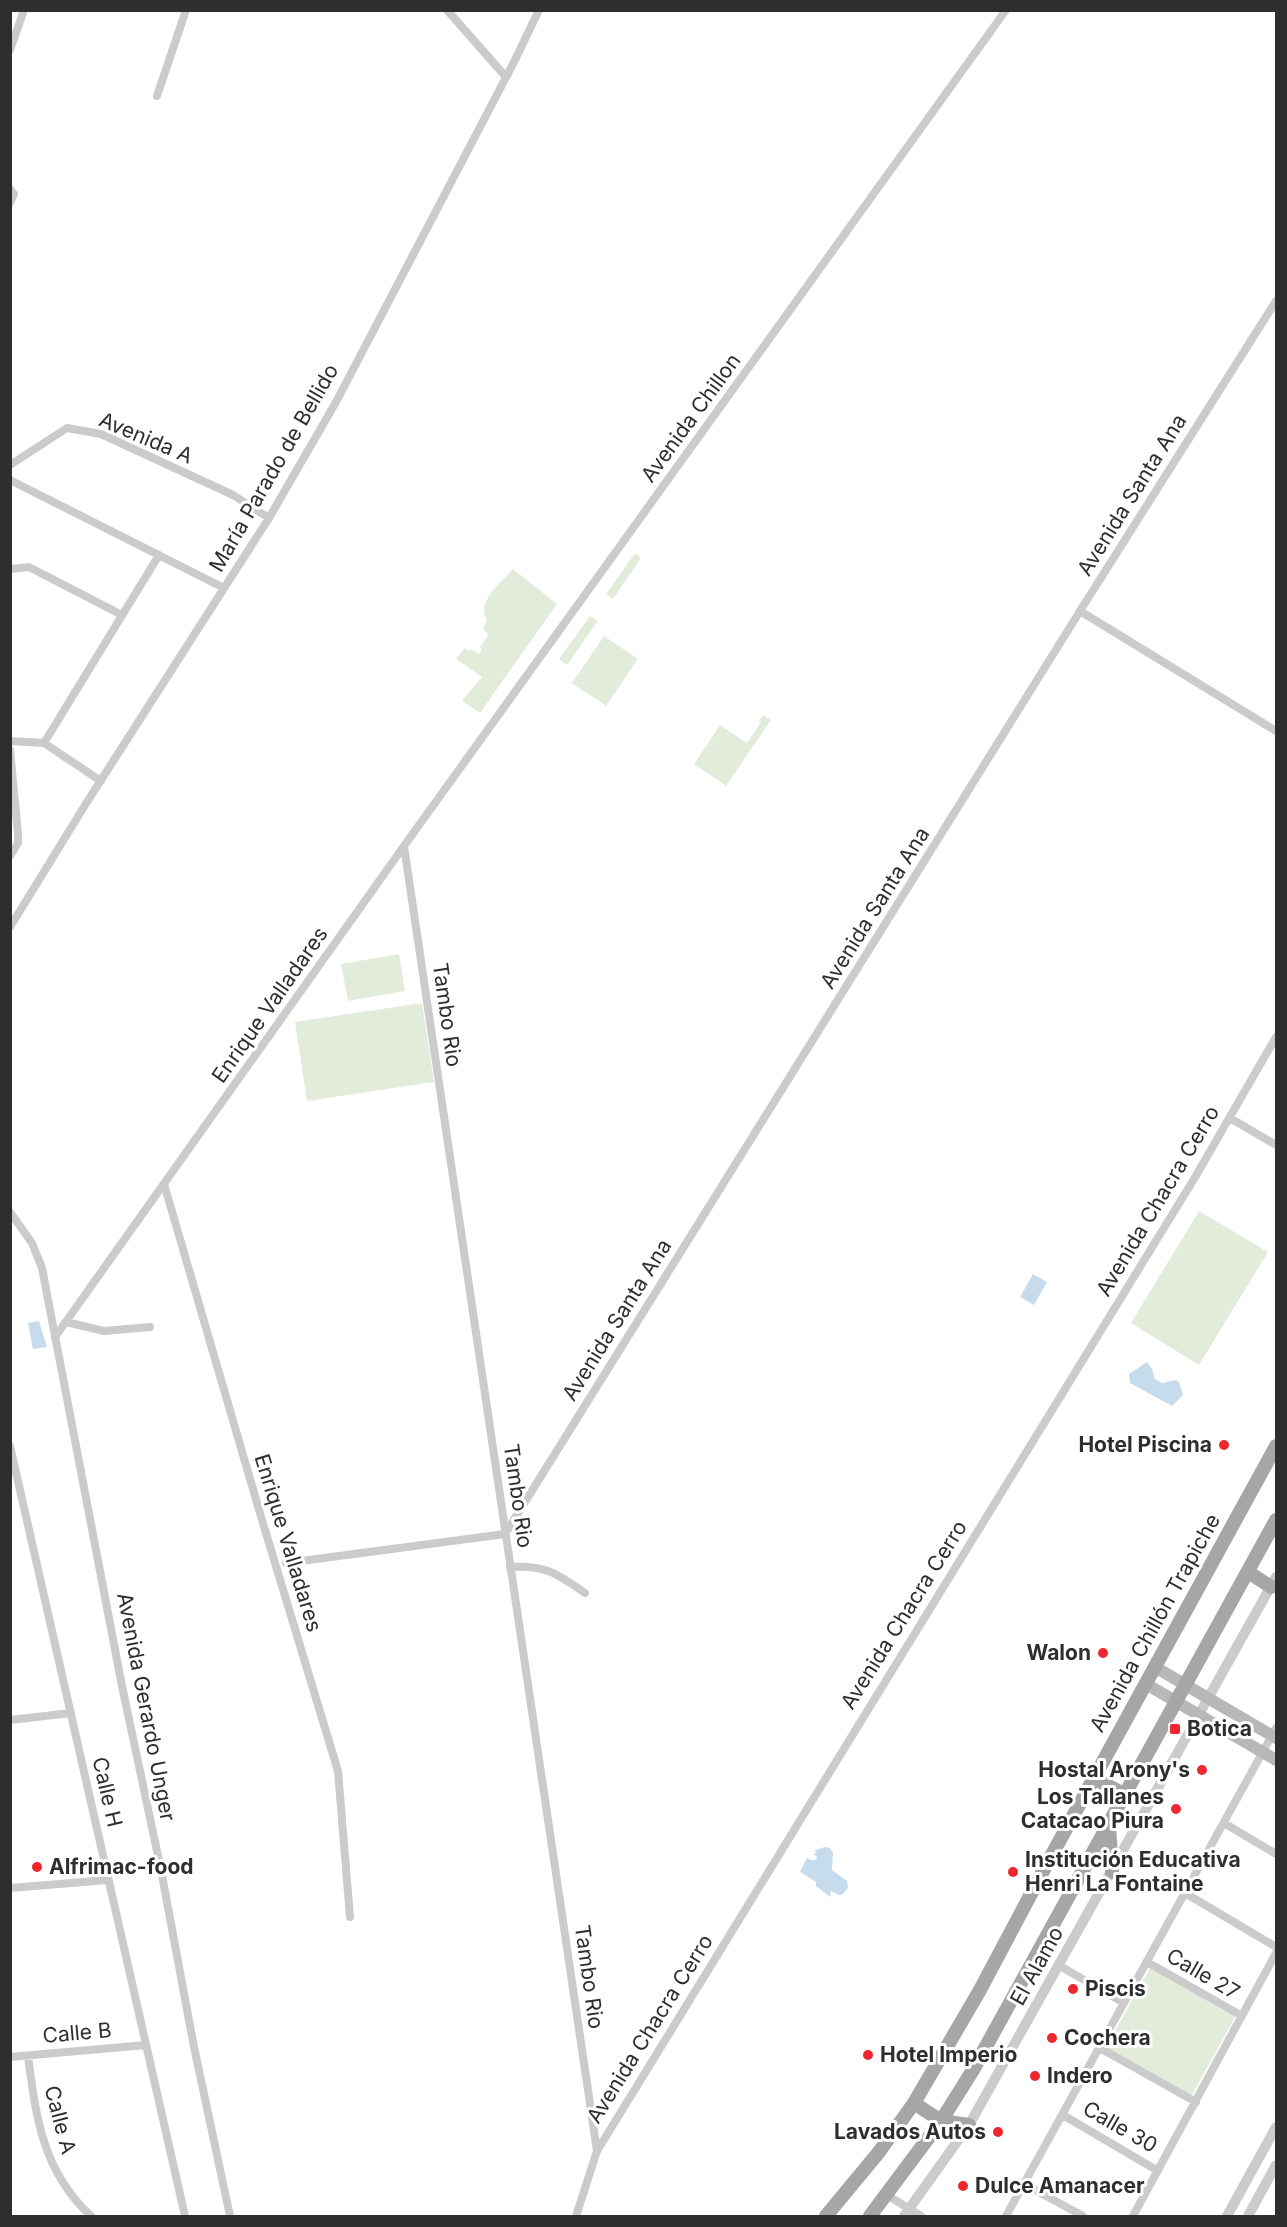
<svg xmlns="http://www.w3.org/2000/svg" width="1287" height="2227" font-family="Inter,sans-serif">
<rect width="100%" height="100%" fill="#fff"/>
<path fill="#e3ecdb" d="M635 553 641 558 613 599 606 594Z
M513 569 557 604 480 713 462 701 482 677 456 659 465 648 469 651 471 649 479 654 482 649 480 647 489 634 483 630 487 620C476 601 501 583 513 569Z
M590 616 598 621 567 665 559 659Z
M604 636 638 659 606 706 572 683Z
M763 715 771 720 726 786 694 764 720 725 747 743 761 722 759 721Z
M399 954 405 991 348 1001 341 964Z
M422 1003 434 1082 307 1101 295 1022Z
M1199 1211 1268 1252 1199 1365 1131 1323Z
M1150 1968 1235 2017 1192 2095 1106 2047Z"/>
<path fill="#c6dced" d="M1033 1274 1047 1282 1034 1305 1020 1297Z
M39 1321 47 1347 33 1349 28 1323Z
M1147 1362 1152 1369 1155 1379 1162 1383 1176 1380 1179 1382 1183 1395 1172 1406 1130 1383 1129 1374Z
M825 1847 830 1848 833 1853 832 1870 847 1881 848 1888 843 1894 839 1895 831 1891 830 1897 816 1886V1882L800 1872 807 1858 810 1860H816L817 1857 814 1854 817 1852 813 1851Z"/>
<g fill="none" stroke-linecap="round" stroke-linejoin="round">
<path stroke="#cbcbcb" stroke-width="8" d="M447 10 506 77
M10 50 24 10
M157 96 186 10
M10 189 14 194 10 203
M10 465 67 428 101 434 233 495 269 518
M10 480 224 588
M10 569 29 567 122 615
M1080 611 1276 731
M10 741 44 743 101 781
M44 743 159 555
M10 750 18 834V843L10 856
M404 846 597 2151
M10 927 87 802 269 518 336 402 513 64 539 10
M1230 1118 1276 1145
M164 1184 262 1520 338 1771 350 1917
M10 1212 32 1243 42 1268 122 1686 161 1870 194 2047 230 2216
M66 1322 104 1331 150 1327
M55 1337 404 846 1006 10
M10 1446 185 2216
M286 1563 505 1534 1080 611 1276 301
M510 1567C546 1565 556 1573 585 1593
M10 1720 71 1713
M1224 1823 1276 1854
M10 1888 108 1880
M1185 1893 1276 1947
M1147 1962 1242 2016
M1060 1966 1124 2003
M1100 2048 1196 2102
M28 2056C36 2118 43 2172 91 2216
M10 2057 146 2045
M1063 2115 1158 2171
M1024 2184 1083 2216
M887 2195 921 2216
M576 2216 597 2151 1194 1179 1276 1037
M1006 2216 1276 1728
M1133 2216 1276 1953"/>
<path stroke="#cbcbcb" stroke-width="10" d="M904 2216 969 2125 1276 1577
M1227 2216 1276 2127
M1248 2216 1276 2165"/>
<path stroke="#b8b8b8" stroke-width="12" d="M1155 1667 1276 1738
M1146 1684 1276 1760"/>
<path stroke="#a6a6a6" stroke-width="14" d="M1248 1572 1271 1587
M1094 1778 1125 1795
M1109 1825 1112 1872
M914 2103 941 2121 969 2125
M826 2216 879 2152 914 2103 980 1990 1049 1860 1276 1446
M870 2216 941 2121 973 2070 1276 1520"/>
</g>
<g fill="#ee272e" stroke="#fff" stroke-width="2">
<circle cx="1224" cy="1445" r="6"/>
<circle cx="1103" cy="1653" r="6"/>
<rect x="1169" y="1723" width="12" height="12" rx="3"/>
<circle cx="1202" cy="1770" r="6"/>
<circle cx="1176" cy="1809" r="6"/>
<circle cx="37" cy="1867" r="6"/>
<circle cx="1013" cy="1872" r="6"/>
<circle cx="1073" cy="1989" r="6"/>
<circle cx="1052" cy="2038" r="6"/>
<circle cx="868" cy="2055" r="6"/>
<circle cx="1035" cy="2076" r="6"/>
<circle cx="998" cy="2132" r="6"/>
<circle cx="963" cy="2186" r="6"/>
</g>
<g text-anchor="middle" stroke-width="6" stroke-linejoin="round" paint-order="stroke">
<g font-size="21" fill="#2e2e2e" stroke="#fff">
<text transform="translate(691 418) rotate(-54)" y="7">Avenida Chillon</text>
<text transform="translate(146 438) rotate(23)" y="7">Avenida A</text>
<text transform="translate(274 468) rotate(-60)" y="7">María Parado de Bellido</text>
<text transform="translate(1132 495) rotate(-58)" y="7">Avenida Santa Ana</text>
<text transform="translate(875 908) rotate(-58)" y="7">Avenida Santa Ana</text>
<text transform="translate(270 1005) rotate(-55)" y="7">Enrique Valladares</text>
<text transform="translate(447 1015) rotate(82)" y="7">Tambo Rio</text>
<text transform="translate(1158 1201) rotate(-59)" y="7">Avenida Chacra Cerro</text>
<text transform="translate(617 1320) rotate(-58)" y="7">Avenida Santa Ana</text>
<text transform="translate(518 1496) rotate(82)" y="7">Tambo Rio</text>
<text transform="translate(288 1543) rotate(73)" y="7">Enrique Valladares</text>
<text transform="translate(904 1615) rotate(-58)" y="7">Avenida Chacra Cerro</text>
<text transform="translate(1155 1623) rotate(-61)" y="7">Avenida Chillón Trapiche</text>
<text transform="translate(146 1707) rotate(79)" y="7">Avenida Gerardo Unger</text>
<text transform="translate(107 1792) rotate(77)" y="7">Calle H</text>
<text transform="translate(1037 1966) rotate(-61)" y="7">El Alamo</text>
<text transform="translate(1203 1974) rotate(30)" y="7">Calle 27</text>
<text transform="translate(589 1977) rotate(82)" y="7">Tambo Rio</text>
<text transform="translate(650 2029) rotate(-58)" y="7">Avenida Chacra Cerro</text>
<text transform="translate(77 2033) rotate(-5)" y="7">Calle B</text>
<text transform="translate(60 2120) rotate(75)" y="7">Calle A</text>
<text transform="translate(1120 2127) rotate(30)" y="7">Calle 30</text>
</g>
<g font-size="21" font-weight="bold" fill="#2e2e2e" stroke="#fff" text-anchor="start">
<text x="1212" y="1452" text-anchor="end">Hotel Piscina</text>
<text x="1091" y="1660" text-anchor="end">Walon</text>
<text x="1187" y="1736">Botica</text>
<text x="1190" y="1777" text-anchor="end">Hostal Arony's</text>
<text x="1164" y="1804" text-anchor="end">Los Tallanes<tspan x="1164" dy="24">Catacao Piura</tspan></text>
<text x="1025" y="1867">Institución Educativa<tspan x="1025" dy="24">Henri La Fontaine</tspan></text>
<text x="49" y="1874">Alfrimac-food</text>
<text x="1085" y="1996">Piscis</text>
<text x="1064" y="2045">Cochera</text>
<text x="880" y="2062">Hotel Imperio</text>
<text x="1047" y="2083">Indero</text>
<text x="986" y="2139" text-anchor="end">Lavados Autos</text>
<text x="975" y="2193">Dulce Amanacer</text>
</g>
</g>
<rect width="1287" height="2227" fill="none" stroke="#2e2e2e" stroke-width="24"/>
</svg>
